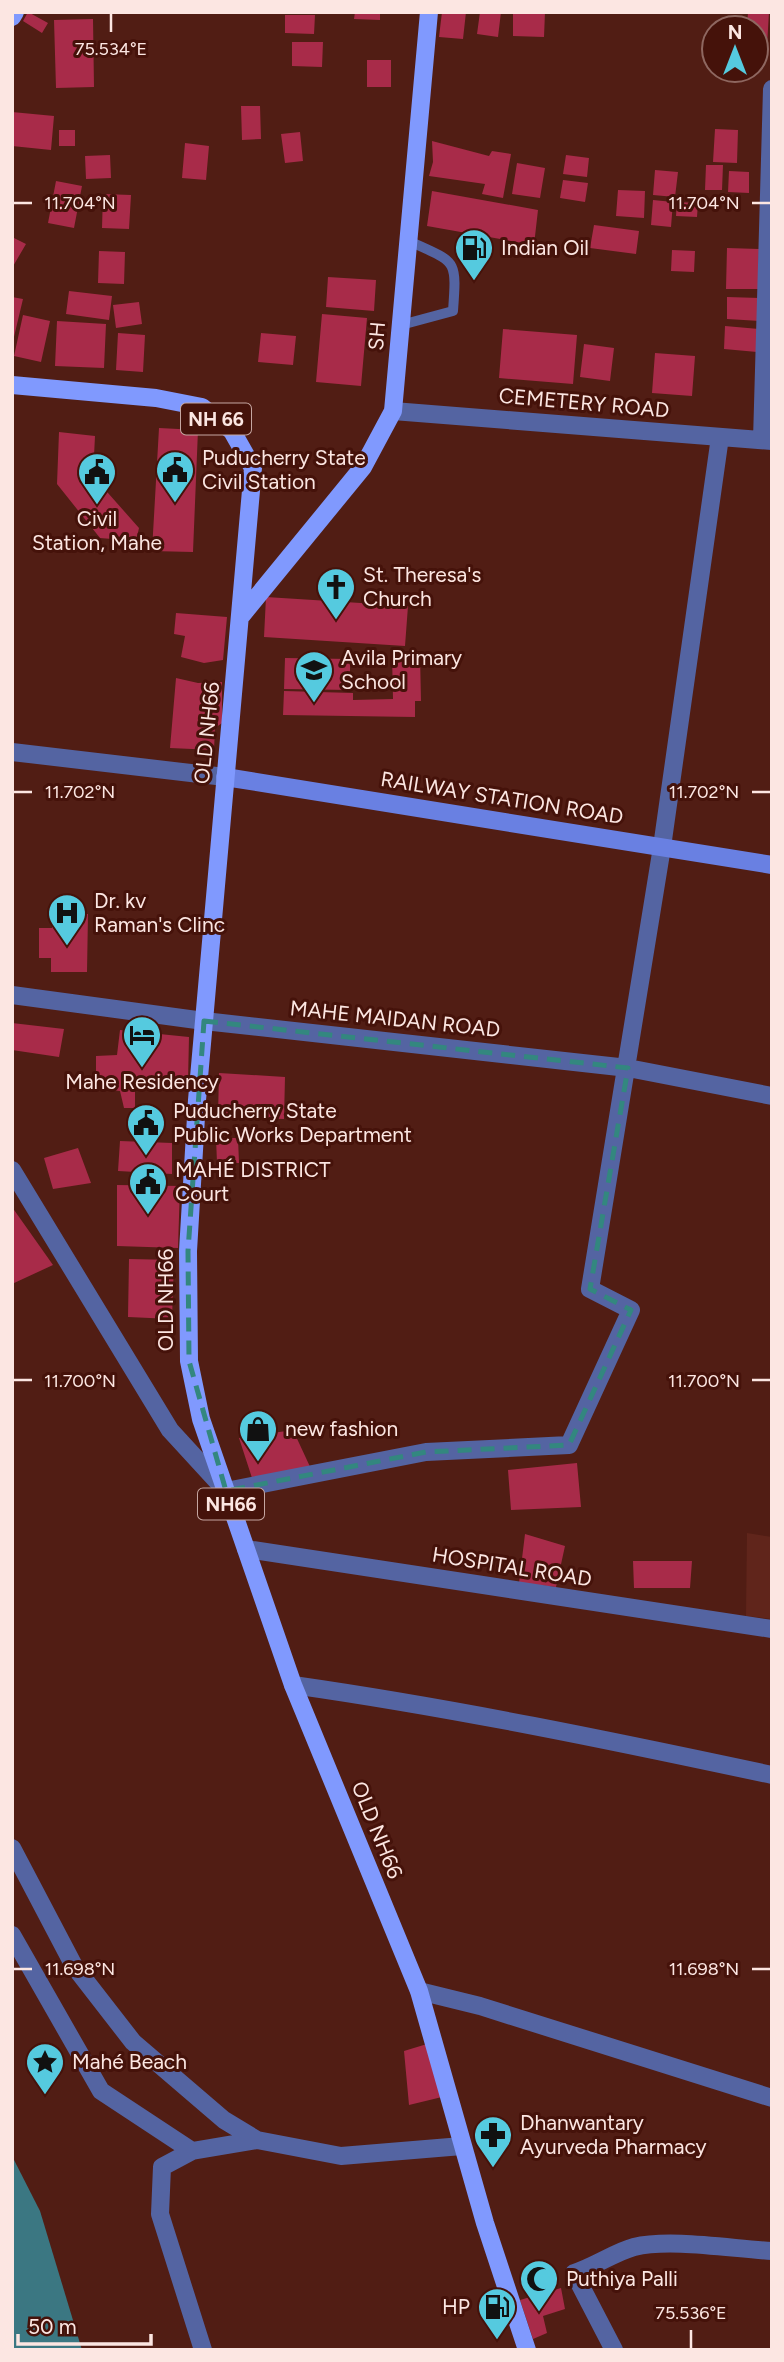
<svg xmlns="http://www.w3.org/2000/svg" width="784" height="2362" font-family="Figtree,sans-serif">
<rect width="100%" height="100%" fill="#511d14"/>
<path fill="#60251b" d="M747 1533 772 1537V1619L746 1616Z"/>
<path fill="#3b7782" d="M12 2156 40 2211 82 2350H12Z"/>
<path fill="#a82b49" d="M28 12 48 23 42 33 23 21Z
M355 12H380V20L354 19Z
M442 12H466L463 39 439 37Z
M480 12H501L498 37 477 34Z
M513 12H545L544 37 513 36Z
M748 12H769L767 46 756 45V28H747Z
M285 15H315L314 34 285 33Z
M93 19 94 87 56 88 54 20Z
M292 42H323L322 67 292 66Z
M367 60H391V87H367Z
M241 106H260L261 139 242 140Z
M12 112 54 116 51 150 12 146Z
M715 129 738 130 737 163 713 162Z
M59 130H75V146H59Z
M300 132 303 161 285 163 281 134Z
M432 141 489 156 492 151 511 154 503 198 482 194 485 184 429 176 433 162Z
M185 143 209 146 206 180 182 178Z
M110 155 111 178 86 179 85 156Z
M566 155 589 158 587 177 563 174Z
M517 163 545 168 540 198 512 194Z
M706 165H723L722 190H705Z
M655 170 678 172 675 197 653 195Z
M729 171 749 172V193L728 192Z
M563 180 588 183 585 202 560 198Z
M56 181 82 186 74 228 48 223Z
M618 190 645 191 644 218 616 216Z
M432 191 538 210 534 245 427 226Z
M103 194 131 195 129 229 102 228Z
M653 200 673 202 671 227 651 225Z
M677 202 698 203 697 217 676 216Z
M594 225 639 231 636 254 590 248Z
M12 237 26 244 12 268Z
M727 248 759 249 758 289H726Z
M672 250 695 251 694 272 671 271Z
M99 251 125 252 124 284 98 283Z
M328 277 376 280 374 311 326 307Z
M69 291 112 296 109 320 66 314Z
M12 297 23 299 13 341H12Z
M727 297 760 298V321L727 319Z
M139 302 142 324 116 328 113 305Z
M322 314 367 318 361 386 316 382Z
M23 315 50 321 41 362 14 356Z
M57 321 106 324 104 368 55 366Z
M725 326 759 329 757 352 724 349Z
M503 329 577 335 573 384 499 378Z
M118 333 145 335 143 372 116 370Z
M261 333 296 336 293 365 258 362Z
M584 344 614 348 610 381 580 377Z
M655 353 695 356 692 396 652 393Z
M159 428 198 430 193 552 152 551Z
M59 432 95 436 93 476 139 528 136 541 100 538 57 484Z
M266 597 408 606 405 646 264 637Z
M176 613 227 617 223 660 204 663 181 657 185 636 174 634Z
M392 655H420L421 701H415V717L283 715 284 691 353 693V700L393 699Z
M285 658 350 659V690L284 689Z
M176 678 198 683 222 682V723L215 728 214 750 170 748Z
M52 914H88L87 972H51V958H39V928H52Z
M12 1023 64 1029 59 1057 12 1050Z
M120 1030 189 1037 188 1082 135 1085V1108H124L120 1091 96 1088V1056L117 1055Z
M219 1073 285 1077 284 1119 218 1116Z
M216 1138H238L239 1163H217Z
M120 1141 172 1143V1174L118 1171Z
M78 1148 91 1183 53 1189 44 1158Z
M117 1185 180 1186 178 1248 117 1246Z
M12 1207 53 1265 12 1284Z
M129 1259 174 1260 172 1319 128 1317Z
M293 1430 312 1471 253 1481 239 1438Z
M577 1463 581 1507 511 1510 508 1470Z
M525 1534 565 1546 556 1587 519 1583Z
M633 1561H692L690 1588H634Z
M427 2044 442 2097 409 2105 404 2051Z
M561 2288 565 2309 543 2316 547 2333 533 2339 520 2300Z"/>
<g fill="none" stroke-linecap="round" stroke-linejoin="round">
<path stroke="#5464a2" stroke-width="10" d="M401 325 453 311C457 257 456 263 409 241"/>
<path stroke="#5464a2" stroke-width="18" d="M393 411 772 441
M762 440 772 89
M12 752 225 777
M12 995 204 1021 628 1068 772 1096
M12 1170 170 1430 226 1491 426 1452 569 1445 631 1310 590 1289 662 847 720 437
M246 1549 772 1629
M293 1685C454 1708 613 1741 772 1775
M12 1848 74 1966 133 2042 224 2120 257 2140 341 2156 462 2146
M12 1935 101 2091 192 2151
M419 1991 480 2006 772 2098
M203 2350 160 2214 162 2167 192 2151 257 2140
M614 2350 574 2273C594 2267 615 2252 634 2247 670 2238 733 2249 772 2251"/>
<path stroke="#6980e2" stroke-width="18" d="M225 777 772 865"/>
<path stroke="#8099fe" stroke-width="18" d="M12 17 15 12
M12 385 156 398 202 407 232 431 253 468 197 1100 188 1251 189 1361 201 1419 293 1685 419 1991 485 2223 527 2350
M242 615 363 467 393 411 429 12"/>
</g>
<path fill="none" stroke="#33877f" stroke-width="5" stroke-dasharray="14 9" stroke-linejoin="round" d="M204 1021 628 1068 590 1289 631 1310 569 1445 426 1452 226 1491 189 1361 188 1251Z"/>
<path fill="none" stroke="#fce6e2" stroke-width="2.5" d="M111 14V32M14 203H32M752 203H770M14 792H32M752 792H770M14 1380H32M752 1380H770M14 1969H32M752 1969H770M691 2330V2348"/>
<defs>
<symbol id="fuel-pin" viewBox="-11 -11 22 30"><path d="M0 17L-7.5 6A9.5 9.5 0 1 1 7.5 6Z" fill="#55cadf" stroke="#45120a"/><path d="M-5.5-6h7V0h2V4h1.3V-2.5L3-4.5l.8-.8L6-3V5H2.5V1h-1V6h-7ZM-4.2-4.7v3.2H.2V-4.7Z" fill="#111"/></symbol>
<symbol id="civic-pin" viewBox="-11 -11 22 30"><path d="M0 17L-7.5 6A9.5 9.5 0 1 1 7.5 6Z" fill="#55cadf" stroke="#45120a"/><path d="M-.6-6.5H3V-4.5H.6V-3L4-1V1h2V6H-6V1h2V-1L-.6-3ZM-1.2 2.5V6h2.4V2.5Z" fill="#111"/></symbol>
<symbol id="church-pin" viewBox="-11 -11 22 30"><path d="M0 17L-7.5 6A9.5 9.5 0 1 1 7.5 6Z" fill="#55cadf" stroke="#45120a"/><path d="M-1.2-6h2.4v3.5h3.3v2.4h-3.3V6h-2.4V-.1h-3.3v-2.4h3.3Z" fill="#111"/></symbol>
<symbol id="school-pin" viewBox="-11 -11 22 30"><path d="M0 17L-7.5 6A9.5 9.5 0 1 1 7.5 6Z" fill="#55cadf" stroke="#45120a"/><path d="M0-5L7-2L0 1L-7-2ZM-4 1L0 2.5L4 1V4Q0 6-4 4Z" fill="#111"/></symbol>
<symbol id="hospital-pin" viewBox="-11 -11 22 30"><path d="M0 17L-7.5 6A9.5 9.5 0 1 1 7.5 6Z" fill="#55cadf" stroke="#45120a"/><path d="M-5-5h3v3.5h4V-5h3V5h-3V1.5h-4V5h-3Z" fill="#111"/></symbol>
<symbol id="hotel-pin" viewBox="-11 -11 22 30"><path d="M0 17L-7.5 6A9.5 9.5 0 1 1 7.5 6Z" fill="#55cadf" stroke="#45120a"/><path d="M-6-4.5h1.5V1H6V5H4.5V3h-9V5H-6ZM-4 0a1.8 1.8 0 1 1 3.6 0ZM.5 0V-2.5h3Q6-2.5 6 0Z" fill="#111"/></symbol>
<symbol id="shop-pin" viewBox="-11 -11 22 30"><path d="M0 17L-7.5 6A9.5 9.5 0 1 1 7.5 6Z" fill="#55cadf" stroke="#45120a"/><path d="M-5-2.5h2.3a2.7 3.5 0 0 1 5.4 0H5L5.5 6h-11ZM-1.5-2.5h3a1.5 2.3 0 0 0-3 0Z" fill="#111"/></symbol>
<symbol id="sight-pin" viewBox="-11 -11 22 30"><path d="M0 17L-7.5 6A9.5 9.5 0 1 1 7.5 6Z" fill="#55cadf" stroke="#45120a"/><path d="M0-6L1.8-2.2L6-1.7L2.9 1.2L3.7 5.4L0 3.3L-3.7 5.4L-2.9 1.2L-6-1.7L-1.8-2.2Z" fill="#111"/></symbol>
<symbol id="pharmacy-pin" viewBox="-11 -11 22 30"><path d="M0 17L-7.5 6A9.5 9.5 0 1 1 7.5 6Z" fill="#55cadf" stroke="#45120a"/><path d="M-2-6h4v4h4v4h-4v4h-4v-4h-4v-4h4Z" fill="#111"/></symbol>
<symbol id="mosque-pin" viewBox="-11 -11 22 30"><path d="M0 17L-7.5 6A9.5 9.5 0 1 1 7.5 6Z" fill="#55cadf" stroke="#45120a"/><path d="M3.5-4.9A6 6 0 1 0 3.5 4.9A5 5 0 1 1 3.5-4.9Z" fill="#111"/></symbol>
</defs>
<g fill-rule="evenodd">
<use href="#fuel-pin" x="452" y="226" width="44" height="60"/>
<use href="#civic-pin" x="153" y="448" width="44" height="60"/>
<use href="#civic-pin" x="75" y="450" width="44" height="60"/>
<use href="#church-pin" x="314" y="565" width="44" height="60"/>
<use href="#school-pin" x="292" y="648" width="44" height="60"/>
<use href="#hospital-pin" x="45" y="891" width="44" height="60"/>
<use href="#hotel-pin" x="120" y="1013" width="44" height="60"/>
<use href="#civic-pin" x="124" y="1101" width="44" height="60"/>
<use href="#civic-pin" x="126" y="1160" width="44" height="60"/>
<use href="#shop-pin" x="236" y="1407" width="44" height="60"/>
<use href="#sight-pin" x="23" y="2040" width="44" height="60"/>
<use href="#pharmacy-pin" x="471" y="2113" width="44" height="60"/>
<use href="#mosque-pin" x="517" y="2257" width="44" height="60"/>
<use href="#fuel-pin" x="475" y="2285" width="44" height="60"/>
</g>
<g text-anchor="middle" stroke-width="6" stroke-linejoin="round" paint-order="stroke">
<g fill="#45120a" stroke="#c5a6a1" stroke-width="2">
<rect x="181" y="403.5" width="70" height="31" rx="5"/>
<rect x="198" y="1488.5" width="66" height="31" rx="5"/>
</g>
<g font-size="19" font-weight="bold" fill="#fce6e2">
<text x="216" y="426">NH 66</text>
<text x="231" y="1511">NH66</text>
</g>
<g font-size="21" fill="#fce6e2" stroke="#45120a" text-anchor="start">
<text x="501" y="255">Indian Oil</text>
<text x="202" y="465">Puducherry State<tspan x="202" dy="24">Civil Station</tspan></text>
<text x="97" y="526" text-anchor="middle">Civil<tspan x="97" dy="24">Station, Mahe</tspan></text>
<text x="363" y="582">St. Theresa's<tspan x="363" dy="24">Church</tspan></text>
<text x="341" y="665">Avila Primary<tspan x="341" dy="24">School</tspan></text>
<text x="94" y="908">Dr. kv<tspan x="94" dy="24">Raman's Clinc</tspan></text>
<text x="142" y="1089" text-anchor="middle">Mahe Residency</text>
<text x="173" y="1118">Puducherry State<tspan x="173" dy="24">Public Works Department</tspan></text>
<text x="175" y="1177">MAHÉ DISTRICT<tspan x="175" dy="24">Court</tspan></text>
<text x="285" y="1436">new fashion</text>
<text x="72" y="2069">Mahé Beach</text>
<text x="520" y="2130">Dhanwantary<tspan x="520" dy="24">Ayurveda Pharmacy</tspan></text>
<text x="566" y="2286">Puthiya Palli</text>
<text x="470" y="2314" text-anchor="end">HP</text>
</g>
<g font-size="21" fill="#fce6e2" stroke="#45120a">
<text transform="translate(377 336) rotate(-85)" y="7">SH</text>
<text transform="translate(584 403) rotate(5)" y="7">CEMETERY ROAD</text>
<text transform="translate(207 733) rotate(-84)" y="7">OLD NH66</text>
<text transform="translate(502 798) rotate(9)" y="7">RAILWAY STATION ROAD</text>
<text transform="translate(395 1019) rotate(6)" y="7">MAHE MAIDAN ROAD</text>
<text transform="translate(166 1300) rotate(-90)" y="7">OLD NH66</text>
<text transform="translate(512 1567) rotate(9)" y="7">HOSPITAL ROAD</text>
<text transform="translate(377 1830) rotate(68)" y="7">OLD NH66</text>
</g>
</g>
<g font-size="18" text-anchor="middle" fill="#fce6e2" stroke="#45120a" stroke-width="6" stroke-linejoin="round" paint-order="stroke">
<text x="111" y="55">75.534°E</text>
<text x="80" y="209">11.704°N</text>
<text x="704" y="209">11.704°N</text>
<text x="80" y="798">11.702°N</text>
<text x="704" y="798">11.702°N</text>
<text x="80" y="1387">11.700°N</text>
<text x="704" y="1387">11.700°N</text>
<text x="80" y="1975">11.698°N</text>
<text x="704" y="1975">11.698°N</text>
<text x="691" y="2319">75.536°E</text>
</g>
<rect width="784" height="2362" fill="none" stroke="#fce6e2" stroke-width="28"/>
<g transform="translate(735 49)"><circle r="33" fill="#45120a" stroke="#8e6760" stroke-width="2"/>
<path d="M0-5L12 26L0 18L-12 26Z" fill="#55cadf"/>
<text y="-10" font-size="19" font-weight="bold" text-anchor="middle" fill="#fce6e2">N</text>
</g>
<path d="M18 2334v10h133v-10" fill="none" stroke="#fce6e2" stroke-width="3.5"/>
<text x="28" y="2334" font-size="21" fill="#fce6e2" stroke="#45120a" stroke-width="5" paint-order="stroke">50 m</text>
</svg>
